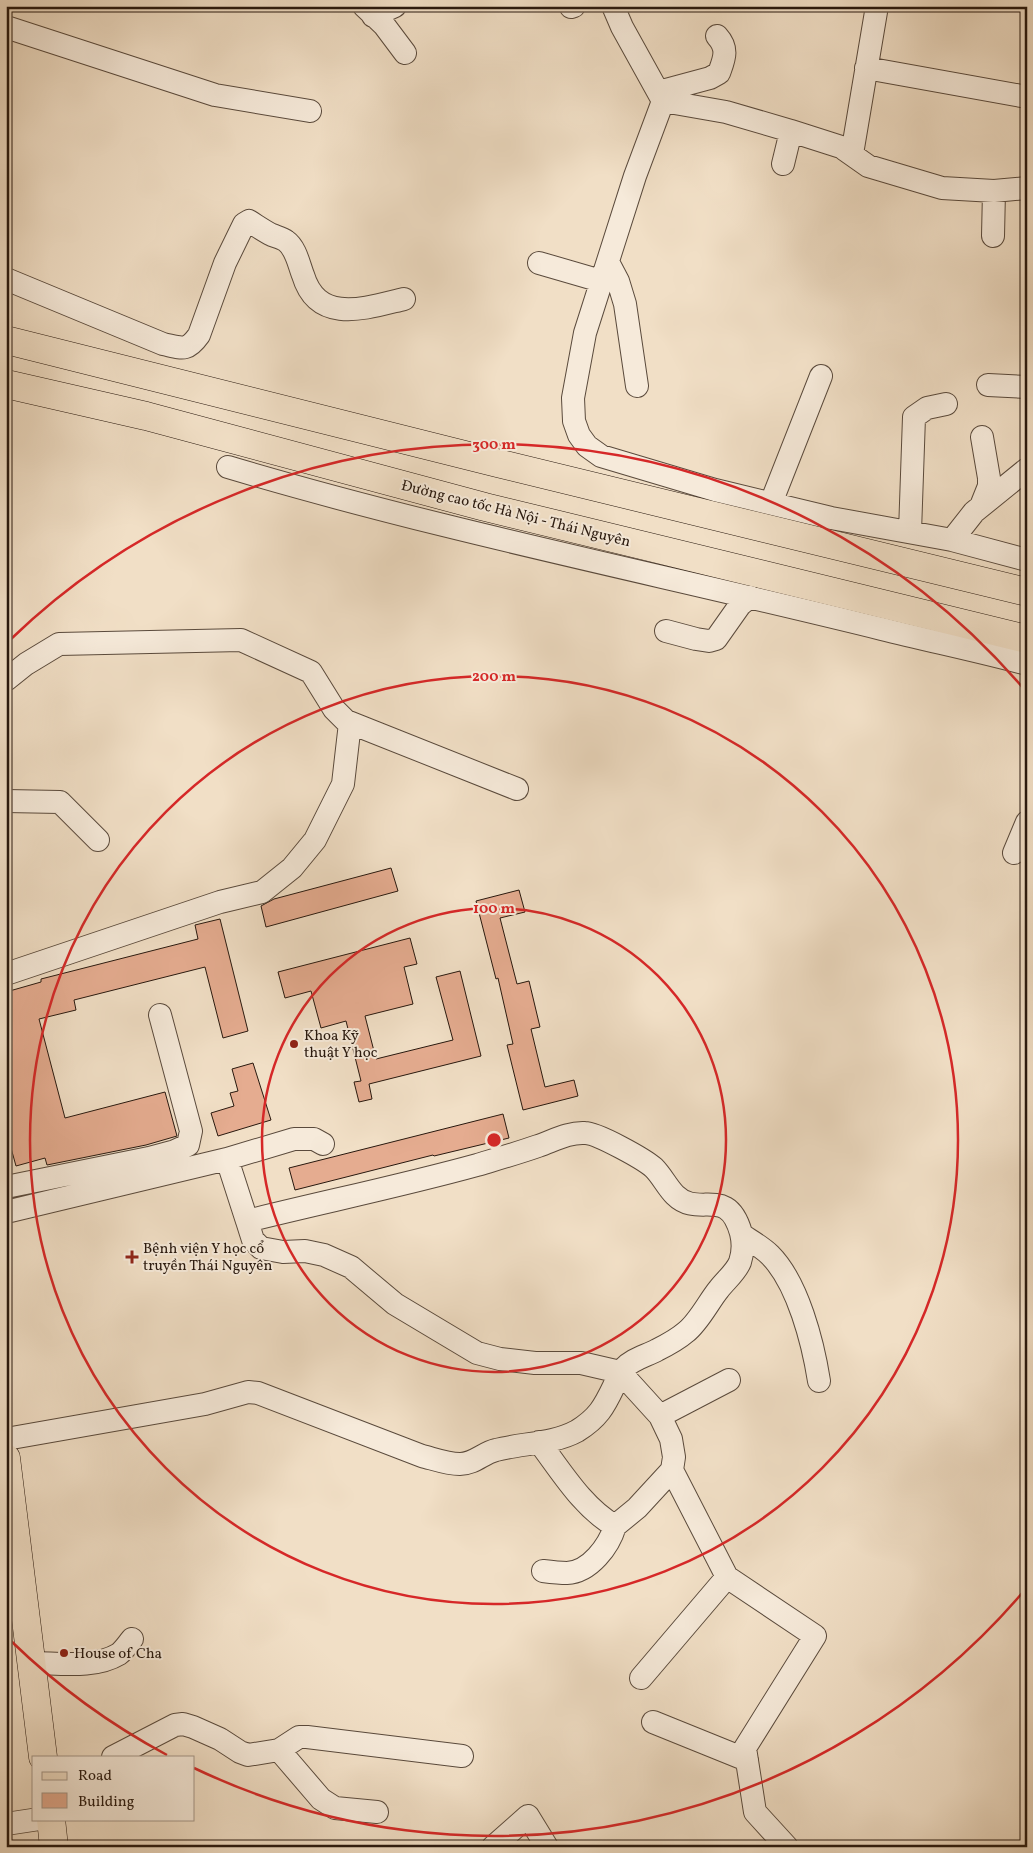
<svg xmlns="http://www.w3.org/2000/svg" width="1033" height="1853" font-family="Vollkorn,serif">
<rect width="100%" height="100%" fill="#f1dfc6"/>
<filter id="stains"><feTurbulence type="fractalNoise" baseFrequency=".004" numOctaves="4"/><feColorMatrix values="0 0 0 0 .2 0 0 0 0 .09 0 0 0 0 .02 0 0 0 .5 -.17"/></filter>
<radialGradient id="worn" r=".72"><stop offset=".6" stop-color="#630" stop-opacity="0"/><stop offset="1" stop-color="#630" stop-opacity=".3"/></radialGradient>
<path fill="#e5ac90" stroke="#28180e" d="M391 868 398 891 266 927 261 906 274 899Z
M519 890 525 912 500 918 517 984 529 981 540 1027 531 1029 545 1087 574 1080 578 1096 523 1110 507 1045 513 1044 498 978 496 979 476 901Z
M220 919 248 1031 223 1038 205 967 74 1000 76 1010 39 1019 65 1118 165 1092 177 1136 146 1145 47 1165 45 1158 16 1166 6 1130V992L41 982V979L198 939 195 925Z
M410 938 417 964 404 967 413 1004 365 1016 376 1059 453 1040 436 977 460 971 481 1056 369 1084 372 1099 359 1102 354 1082 361 1081 346 1021 321 1028 311 991 285 998 278 972Z
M253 1063 271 1120 218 1136 211 1113 234 1106 230 1093 238 1091 232 1069Z
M503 1114 509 1138 434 1156 433 1155 295 1190 289 1168Z"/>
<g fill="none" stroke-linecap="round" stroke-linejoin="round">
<defs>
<path id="minor" d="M364 6 384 25 405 53
M613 6 622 27 663 101 726 112 791 131 841 147 868 166 942 188 994 191 1027 188
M571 7 574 6
M373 16 395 6
M6 27 215 95 310 111
M866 68 1027 97
M658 92 710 78 719 73C724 59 729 49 717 36
M663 101 635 176 585 333 573 398 574 421 579 435 587 446 601 456 715 490 831 518 952 540 1027 560
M852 154 877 6
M783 164 791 131
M993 236 994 191
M608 262 618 281 625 304 637 386
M539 263 601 281
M6 279 163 344C182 348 187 352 199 335L225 263 244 224 249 221C257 226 264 231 272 235 277 237 282 238 286 241 296 248 299 265 303 275 318 325 366 308 404 299
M988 385 1027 387
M228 467C443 531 664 575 882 629 930 641 979 651 1027 664
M771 503 821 376
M981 506 989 486V478L982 437
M910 532 914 417 927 408 946 404
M952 540 974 512 1027 469
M666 631 696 639 709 641 716 639 740 605 750 597
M6 680 26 664 59 644 241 640 311 672 334 709 346 721 517 789
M6 801 60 802 98 840
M1014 853 1027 822
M6 974 220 902 262 892 292 868 315 840 343 784 350 723
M227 1159 294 1139H314L323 1144
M6 1187 149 1158 175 1151 188 1145 191 1131 160 1015
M6 1212 227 1159 247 1221C323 1202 401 1186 477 1165 497 1159 518 1153 538 1146 553 1141 568 1132 585 1133 597 1133 644 1159 654 1168 662 1176 667 1187 675 1195 699 1219 727 1184 741 1233 743 1241 743 1253 740 1262 736 1272 726 1280 719 1289 709 1301 699 1322 686 1332 678 1339 667 1345 657 1350 646 1356 632 1359 623 1369 618 1373 616 1380 614 1386 604 1407 598 1418 577 1431 553 1444 523 1443 496 1450 483 1453 474 1464 460 1464 447 1464 434 1459 422 1456L258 1393 248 1392 205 1404 6 1439
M247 1221 253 1240 261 1248 283 1252 305 1251 324 1255 351 1267 395 1304 477 1353 500 1359 535 1363H581L620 1372 660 1416 671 1439 674 1457 672 1470 637 1508 615 1526C583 1508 561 1471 539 1442
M742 1235C751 1241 762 1247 770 1255 798 1283 813 1343 819 1381
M660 1416 729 1380
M672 1470 727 1577 815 1636 745 1748 755 1812 787 1847
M543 1571C551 1572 559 1573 567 1573 590 1572 609 1546 615 1526
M31 1663C59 1663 94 1669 119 1654 124 1650 128 1644 132 1639
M641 1678 727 1577
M653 1722 747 1760
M279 1750 321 1799 335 1808 377 1812
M113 1757 175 1725 183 1724 193 1727 220 1739 240 1752 248 1755 279 1750 299 1737H307L462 1756
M6 1824 39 1819
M493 1847 528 1816 547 1847"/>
<path id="major" d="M6 1458 43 1757
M51 1819 54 1847"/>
<path id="highway" d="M6 340 497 463 1027 592
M6 384 146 416 485 507 1027 639"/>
</defs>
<use href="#minor" stroke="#5a4a3c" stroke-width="24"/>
<use href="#major" stroke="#28180e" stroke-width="29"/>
<use href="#highway" stroke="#28180e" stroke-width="29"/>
<use href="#minor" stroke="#f6eada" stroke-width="22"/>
<use href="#major" stroke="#f1dfc6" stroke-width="28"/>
<use href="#highway" stroke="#f1dfc6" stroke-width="28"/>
</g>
<g fill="none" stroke="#d62828" stroke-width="2.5">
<circle cx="494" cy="1140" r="232"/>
<circle cx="494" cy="1140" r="464"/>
<path d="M1023 1592A696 696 0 0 1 194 1768M167 1755A696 696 0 0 1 11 1641M11 639A696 696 0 0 1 1023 688"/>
</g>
<g fill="#8f2418" stroke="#f6eada" stroke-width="2">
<circle cx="294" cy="1044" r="5"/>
<path d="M129.5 1249.5h5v5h5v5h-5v5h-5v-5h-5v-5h5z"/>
<circle cx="64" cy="1653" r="5"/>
</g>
<g text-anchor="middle" stroke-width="4" stroke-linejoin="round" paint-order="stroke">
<g font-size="15" fill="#28180e" stroke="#f6eada">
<text transform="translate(516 513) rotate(14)" y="5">Đường cao tốc Hà Nội - Thái Nguyên</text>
</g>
<g font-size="15" fill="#28180e" stroke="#f6eada" text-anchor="start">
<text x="304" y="1040">Khoa Kỹ<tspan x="304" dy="17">thuật Y học</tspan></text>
<text x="143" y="1253">Bệnh viện Y học cổ<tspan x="143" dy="17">truyền Thái Nguyên</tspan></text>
<text x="74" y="1658">House of Cha</text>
</g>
</g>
<circle cx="494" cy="1140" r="8" fill="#d62828" stroke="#f6eada" stroke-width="2.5"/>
<g font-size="15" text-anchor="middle" font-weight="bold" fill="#d62828" stroke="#f6eada" stroke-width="4" stroke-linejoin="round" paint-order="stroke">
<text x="494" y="449">300 m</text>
<text x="494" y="681">200 m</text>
<text x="494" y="913">100 m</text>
</g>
<rect width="1033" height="1853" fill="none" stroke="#f1dfc6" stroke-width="25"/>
<rect x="8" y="8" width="1018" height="1838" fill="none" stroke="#28180e" stroke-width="2.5"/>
<rect x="12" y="12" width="1008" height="1828" fill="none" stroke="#28180e"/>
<rect x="32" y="1756" width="162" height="65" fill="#f6eada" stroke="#a49688"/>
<rect x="42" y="1772" width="25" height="8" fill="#f1dfc6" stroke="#a49688"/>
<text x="78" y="1780" font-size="15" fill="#28180e">Road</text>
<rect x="42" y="1793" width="25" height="15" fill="#e5ac90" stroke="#a49688"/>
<text x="78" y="1806" font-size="15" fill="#28180e">Building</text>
<rect width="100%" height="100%" filter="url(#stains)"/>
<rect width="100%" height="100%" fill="url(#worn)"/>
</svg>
